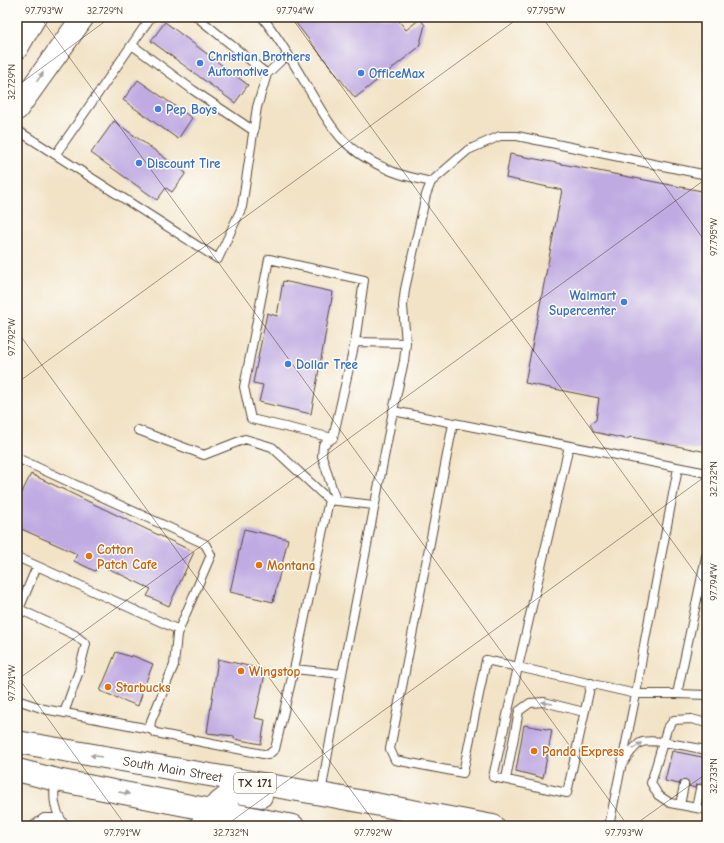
<svg xmlns="http://www.w3.org/2000/svg" width="724" height="843" font-family="'Comic Neue',sans-serif">
<rect width="100%" height="100%" fill="#fdfcf7"/>
<filter id="ink" filterUnits="userSpaceOnUse"><feTurbulence type="fractalNoise" baseFrequency=".025" numOctaves="2"/><feDisplacementMap in="SourceGraphic" scale="8" xChannelSelector="R" yChannelSelector="G"/><feConvolveMatrix kernelMatrix="1 2 1 2 8 2 1 2 1" color-interpolation-filters="sRGB"/></filter>
<filter id="wash" filterUnits="userSpaceOnUse"><feTurbulence type="fractalNoise" baseFrequency=".012" numOctaves="4" result="noise"/><feDisplacementMap in="SourceGraphic" scale="16" xChannelSelector="R" yChannelSelector="G"/><feGaussianBlur stdDeviation="0.9" result="paint"/><feColorMatrix in="noise" values="0 0 0 0 0 0 0 0 0 0 0 0 0 0 0 0 0 1.4 0 .05"/><feComposite in="paint" operator="in"/></filter>
<g filter="url(#wash)">
<rect width="100%" height="100%" fill="#f2e3c6"/>
<g id="blocks">
<path fill="#c0aae2" d="M291 17H396L406 30 420 19 425 25 419 47 355 98Z
M165 22 248 85 235 103 151 41Z
M138 80 192 118 178 139 123 100Z
M114 121 186 173 172 192 166 188 157 200 91 153Z
M510 154 707 192V452L631 437 626 439 594 432 590 424 596 420 599 398 525 383 562 190 506 178Z
M283 281 333 292 311 414 259 402 263 385 253 383 267 313 277 316Z
M31 474 194 552 169 606 147 596 151 589 99 564 95 571 74 561 77 554 17 527V502Z
M244 529 288 539 273 602 230 592Z
M116 652 131 657V655L153 664 141 694H142L138 706 100 691Z
M218 659 266 670 255 718 265 720 261 744 234 739V736L207 733Z
M524 725 552 730 543 778 516 771Z
M672 751 707 758V790H705L704 785 701 784 696 785 695 788 689 786V783L685 780H682L679 784 665 781Z"/>
</g>
</g>
<g filter="url(#ink)">
<use href="#blocks" fill-opacity="0" stroke="#564637" stroke-width="1"/>
<g fill="none" stroke-linecap="round" stroke-linejoin="round">
<defs>
<path id="service" d="M197 17 267 74
M262 17C280 39 294 64 308 88 319 106 328 124 342 139 354 152 371 162 387 169 400 176 416 178 431 182L426 195 405 289 403 306 406 343 404 361 393 411 342 674 321 793
M132 45 193 90 254 131
M17 130 218 259 242 207 257 107 267 74 288 54
M56 154 151 17
M431 182 468 150 500 136H517L707 175
M393 411 707 473
M453 424 390 749 395 760 463 773 486 660 518 667 493 777 567 793 591 683
M138 430 204 455 245 439 272 447 329 500
M333 438 251 419 244 387 269 259 364 280 355 342
M569 446 518 667 636 694 609 826
M17 458 205 544 211 555 177 634 174 665 151 721 150 729 156 733 268 755 275 749 294 669 342 674
M336 501 322 456 323 445 333 438 355 342 406 343
M707 552 677 694 707 695
M17 557 179 630
M19 609 75 635 86 644 79 671 64 713
M17 614 37 566
M294 670 329 500 374 505
M677 694H636L645 640 678 468
M17 700 44 709 150 729
M707 723 691 719 674 720 667 729 651 783 658 795 670 803 707 810
M624 762C628 755 633 748 640 743 651 737 693 748 707 750
M506 779 519 711 530 703 544 702 584 712
M55 780C53 799 54 810 65 826
M680 805 684 785
M696 808 700 789
M33 826 44 818H59"/>
<path id="minor" d="M197 826 210 810"/>
<path id="secondary" d="M17 109 83 17"/>
<g id="primary">
<path id="s1" d="M17 742 321 794 493 826"/>
<path d="M17 770 57 780 293 826"/>
<path d="M210 810 225 798 236 792 261 796"/>
</g>
<path id="motorway" d="M17 48 35 17"/>
</defs>
<use href="#service" stroke="#564637" stroke-width="10"/>
<use href="#minor" stroke="#564637" stroke-width="18"/>
<use href="#secondary" stroke="#564637" stroke-width="24"/>
<use href="#primary" stroke="#564637" stroke-width="24"/>
<use href="#motorway" stroke="#564637" stroke-width="24"/>
<use href="#service" stroke="#fff" stroke-width="8"/>
<use href="#minor" stroke="#fff" stroke-width="16"/>
<use href="#secondary" stroke="#fff" stroke-width="22"/>
<use href="#primary" stroke="#fff" stroke-width="22"/>
<use href="#motorway" stroke="#fff" stroke-width="22"/>
</g>
<defs><path id="oneway-solid" d="M-6-.8H1V-3.2L6.5 0L1 3.2V.8H-6Z"/></defs>
<g fill="#a79f9a">
<use href="#oneway-solid" transform="translate(40 77) rotate(-54)"/>
<use href="#oneway-solid" transform="translate(547 703) rotate(-171)"/>
<use href="#oneway-solid" transform="translate(637 746) rotate(-35)"/>
<use href="#oneway-solid" transform="translate(96 756) rotate(-171)"/>
<use href="#oneway-solid" transform="translate(124 793) rotate(11)"/>
</g>
</g>
<path fill="none" stroke="#3b2a1e" stroke-width="1" stroke-opacity="0.45" d="M40 17 628 826M291 17 707 589M542 17 707 244M17 86 111 17M17 331 377 826M17 383 520 17M17 676 126 826M17 680 707 178M225 826 707 475M633 826 707 773"/>
<g fill="#3f7fe0" stroke="#fdfcf7" stroke-width="1.5">
<circle cx="200" cy="63" r="4"/>
<circle cx="361" cy="73" r="4"/>
<circle cx="158" cy="109" r="4"/>
<circle cx="139" cy="163" r="4"/>
<circle cx="624" cy="302" r="4"/>
<circle cx="288" cy="364" r="4"/>
</g>
<g fill="#e8710a" stroke="#fdfcf7" stroke-width="1.5">
<circle cx="89" cy="556" r="4"/>
<circle cx="259" cy="565" r="4"/>
<circle cx="241" cy="671" r="4"/>
<circle cx="108" cy="687" r="4"/>
<circle cx="534" cy="751" r="4"/>
</g>
<g text-anchor="middle" stroke-width="3" stroke-linejoin="round" paint-order="stroke">
<rect fill="#fdfcf7" stroke="#75695f" stroke-width="1" x="234" y="773" width="42" height="20" rx="3"/>
<g font-size="12" font-weight="bold" fill="#3b2a1e">
<text x="255" y="787">TX 171</text>
</g>
<g font-size="13" font-weight="bold" fill="#366cbe" stroke="#fdfcf7" text-anchor="start">
<text x="208" y="61">Christian Brothers<tspan x="208" dy="15">Automotive</tspan></text>
<text x="369" y="78">OfficeMax</text>
<text x="166" y="114">Pep Boys</text>
<text x="147" y="168">Discount Tire</text>
<text x="616" y="300" text-anchor="end">Walmart<tspan x="616" dy="15">Supercenter</tspan></text>
<text x="296" y="369">Dollar Tree</text>
</g>
<g font-size="13" font-weight="bold" fill="#c56008" stroke="#fdfcf7" text-anchor="start">
<text x="97" y="554">Cotton<tspan x="97" dy="15">Patch Cafe</tspan></text>
<text x="267" y="570">Montana</text>
<text x="249" y="676">Wingstop</text>
<text x="116" y="692">Starbucks</text>
<text x="542" y="756">Panda Express</text>
</g>
<g font-size="13" fill="#3b2a1e" stroke="#fdfcf7">
<text dy="5" stroke="none"><textPath href="#s1" startOffset="158">South Main Street</textPath></text>
</g>
</g>
<rect width="724" height="843" fill="none" stroke="#fdfcf7" stroke-width="44"/>
<rect x="22" y="22" width="680" height="799" fill="none" stroke="#3b2a1e" stroke-width="1.5"/>
<g font-size="10" text-anchor="middle" fill="#3b2a1e">
<text x="44" y="14">97.793°W</text>
<text x="105" y="14">32.729°N</text>
<text x="295" y="14">97.794°W</text>
<text x="546" y="14">97.795°W</text>
<text transform="translate(11 82) rotate(-90)" y="4">32.729°N</text>
<text transform="translate(713 237) rotate(-90)" y="4">97.795°W</text>
<text transform="translate(11 337) rotate(-90)" y="4">97.792°W</text>
<text transform="translate(713 479) rotate(-90)" y="4">32.732°N</text>
<text transform="translate(713 582) rotate(-90)" y="4">97.794°W</text>
<text transform="translate(11 683) rotate(-90)" y="4">97.791°W</text>
<text transform="translate(713 776) rotate(-90)" y="4">32.733°N</text>
<text x="122" y="836">97.791°W</text>
<text x="231" y="836">32.732°N</text>
<text x="373" y="836">97.792°W</text>
<text x="624" y="836">97.793°W</text>
</g>
</svg>
